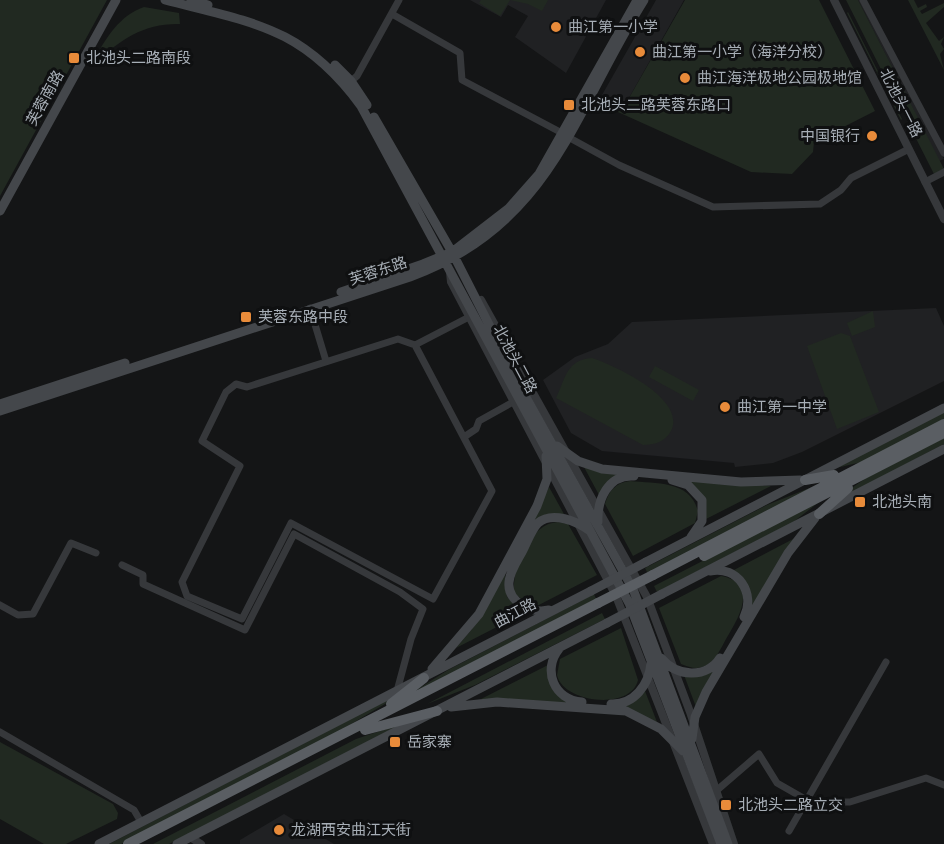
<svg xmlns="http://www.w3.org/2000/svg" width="944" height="844" font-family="'DejaVu Sans','Noto Sans SC',sans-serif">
<rect width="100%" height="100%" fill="#141516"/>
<path fill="#202123" d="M470 0H606L566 73 515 37 528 16 508 5 501 17Z
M656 0H684L625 105 602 95Z
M858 0H861L944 159 939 161Z
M936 308 944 326V381L802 452 773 463 735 467 734 463 602 451 571 433 543 380 575 357 608 344 632 322Z
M284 814 334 844H240V840Z"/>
<path fill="#212921" d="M0 0H107L0 196Z
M481 0H510L500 16 479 3Z
M510 0H548L542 11 528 4Z
M685 0H819L875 111 814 142 813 152 792 174 751 172 598 103 602 95 625 105Z
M846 0H858L944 169 934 174Z
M908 0H914L918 8 926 4 927 7 920 11 922 14 944 3V7L926 23 939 41 944 37 941 44 944 49 940 54 944 70Z
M144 7 179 13 180 24C146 23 119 39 97 63L95 58C106 38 120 15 144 7Z
M848 12 902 119 901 120 847 13Z
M873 311 875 327 852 336 847 323Z
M841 333 850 336 879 412 837 429 807 346Z
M592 358C616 366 687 399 671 431 665 442 654 445 643 445L556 398C566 378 566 360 592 358Z
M655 366 699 390 693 401 649 377Z
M944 411V420L862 462 836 468Z
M944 438V444L851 493 849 490 866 478Z
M584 467 624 473 599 495Z
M683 479 771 486 706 519V505Z
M630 481C656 484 690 480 698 511L695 523 633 556 605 504C609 491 615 483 630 481Z
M817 485 648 574 645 568 767 505Z
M549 487 564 514 530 526Z
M823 499 792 523 657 592 654 586Z
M558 522 568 524 597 575 533 608 514 593C512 568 530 523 558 522Z
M795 538 752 608 732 571Z
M505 572 507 597 524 613 456 648 472 629Z
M721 576C760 583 738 619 726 639 721 648 716 660 707 665 699 670 690 668 681 664L659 608Z
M594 594 596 599 419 691 418 689 448 670Z
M602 613 605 619 475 685 427 704Z
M621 628 638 680C631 711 563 703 557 675L560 659Z
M548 665 567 703 481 699Z
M717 666 696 707 684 675Z
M645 691 657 722 620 706Z
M394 696 395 698 336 733 121 844H109Z
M404 723 169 844H153L356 739Z
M0 742 113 804 118 813 117 819 66 844H44L0 819Z"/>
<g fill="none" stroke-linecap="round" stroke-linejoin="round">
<path stroke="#36383b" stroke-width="7" d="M863 0 944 153
M392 14 460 53 462 80 562 133
M351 81 357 76 399 0
M568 137 619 165 713 207 820 204 841 190 851 178 909 149
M925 182 944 172
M310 308 326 361
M398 339 415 345 492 491 433 599 291 523 242 619 187 596 182 582 240 466 202 441 226 392 236 384 247 387Z
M415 345 469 317
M464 437 476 429 479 421 513 402
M122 565 143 575V584L245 630 294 534 400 592 423 609 411 639 397 691
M0 605 18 615 33 614 71 543 96 553
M0 732 134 810 141 822
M716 791 759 754 777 783 805 799 819 802H850L926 778 944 785
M789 831 886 662"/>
<path stroke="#36383b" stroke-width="8" d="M834 0 944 219
M450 272 451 282 616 596 713 844
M481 300 647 597 690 712 734 844
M190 837 201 844"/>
<path stroke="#44474b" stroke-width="9" d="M165 0C254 23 303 27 361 106L629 603 721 844
M191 0 208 5
M335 65 351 81 367 105
M374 117 452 252 527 399 633 589 728 844
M0 211 116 0
M341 292 423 264 452 252 509 208 539 174 636 2
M0 404 125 363
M0 411 410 277C551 225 572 115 644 0
M557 446 578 461 602 469 741 482 800 480
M672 480 688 485 702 500V521L691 537
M598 522C597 500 608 474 634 476
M646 562 944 408
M710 571C738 565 756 594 744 617
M662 594 944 449
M549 610C532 614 507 602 509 582 510 571 517 561 522 552 527 543 531 530 538 523 552 511 577 521 590 531
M559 649C542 670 554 700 582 702
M661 658C677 677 706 679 720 658
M432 669 479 614 537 506 547 479 546 456
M611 704C634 705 649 685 651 663
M451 707 497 702 626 711 661 729 683 751
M692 739 695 717 706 692 788 553 815 518
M99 844 591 591
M177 844 607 623"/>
<path stroke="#5a5e63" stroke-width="10" d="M805 480 834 475
M819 514 848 488
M704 556 944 433
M653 575 944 424
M391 704 424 678
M365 730 437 711
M128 844 598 603"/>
<path stroke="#44474b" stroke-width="9" d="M591 591 646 562
M607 623 662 594"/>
<path stroke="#5a5e63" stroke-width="10" d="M598 603 653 575"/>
</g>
<g fill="#e88b3a" stroke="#0f1011" stroke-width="2">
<circle cx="556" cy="27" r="6"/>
<circle cx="640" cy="52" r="6"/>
<rect x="68" y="52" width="12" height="12" rx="3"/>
<circle cx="685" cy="78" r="6"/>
<rect x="563" y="99" width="12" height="12" rx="3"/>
<circle cx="872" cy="136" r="6"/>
<rect x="240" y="311" width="12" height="12" rx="3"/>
<circle cx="725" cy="407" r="6"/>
<rect x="854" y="496" width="12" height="12" rx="3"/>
<rect x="389" y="736" width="12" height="12" rx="3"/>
<rect x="720" y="799" width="12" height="12" rx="3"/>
<circle cx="279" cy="830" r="6"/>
</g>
<g text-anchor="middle" stroke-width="6" stroke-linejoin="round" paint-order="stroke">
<g font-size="15" fill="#a7aeb6" stroke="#0f1011" text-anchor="start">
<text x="568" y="32">曲江第一小学</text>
<text x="652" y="57">曲江第一小学（海洋分校）</text>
<text x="86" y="63">北池头二路南段</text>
<text x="697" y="83">曲江海洋极地公园极地馆</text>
<text x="581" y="110">北池头二路芙蓉东路口</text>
<text x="860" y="141" text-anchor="end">中国银行</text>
<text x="258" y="322">芙蓉东路中段</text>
<text x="737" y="412">曲江第一中学</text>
<text x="872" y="507">北池头南</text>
<text x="407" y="747">岳家寨</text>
<text x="738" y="810">北池头二路立交</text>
<text x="291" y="835">龙湖西安曲江天街</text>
</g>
<g font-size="15" fill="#a7aeb6" stroke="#0f1011">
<text transform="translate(45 98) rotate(-61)" y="5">芙蓉南路</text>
<text transform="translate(901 103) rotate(63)" y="5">北池头一路</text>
<text transform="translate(378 271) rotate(-18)" y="5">芙蓉东路</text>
<text transform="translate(515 359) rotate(62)" y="5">北池头二路</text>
<text transform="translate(515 613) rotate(-28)" y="5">曲江路</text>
</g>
</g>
</svg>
